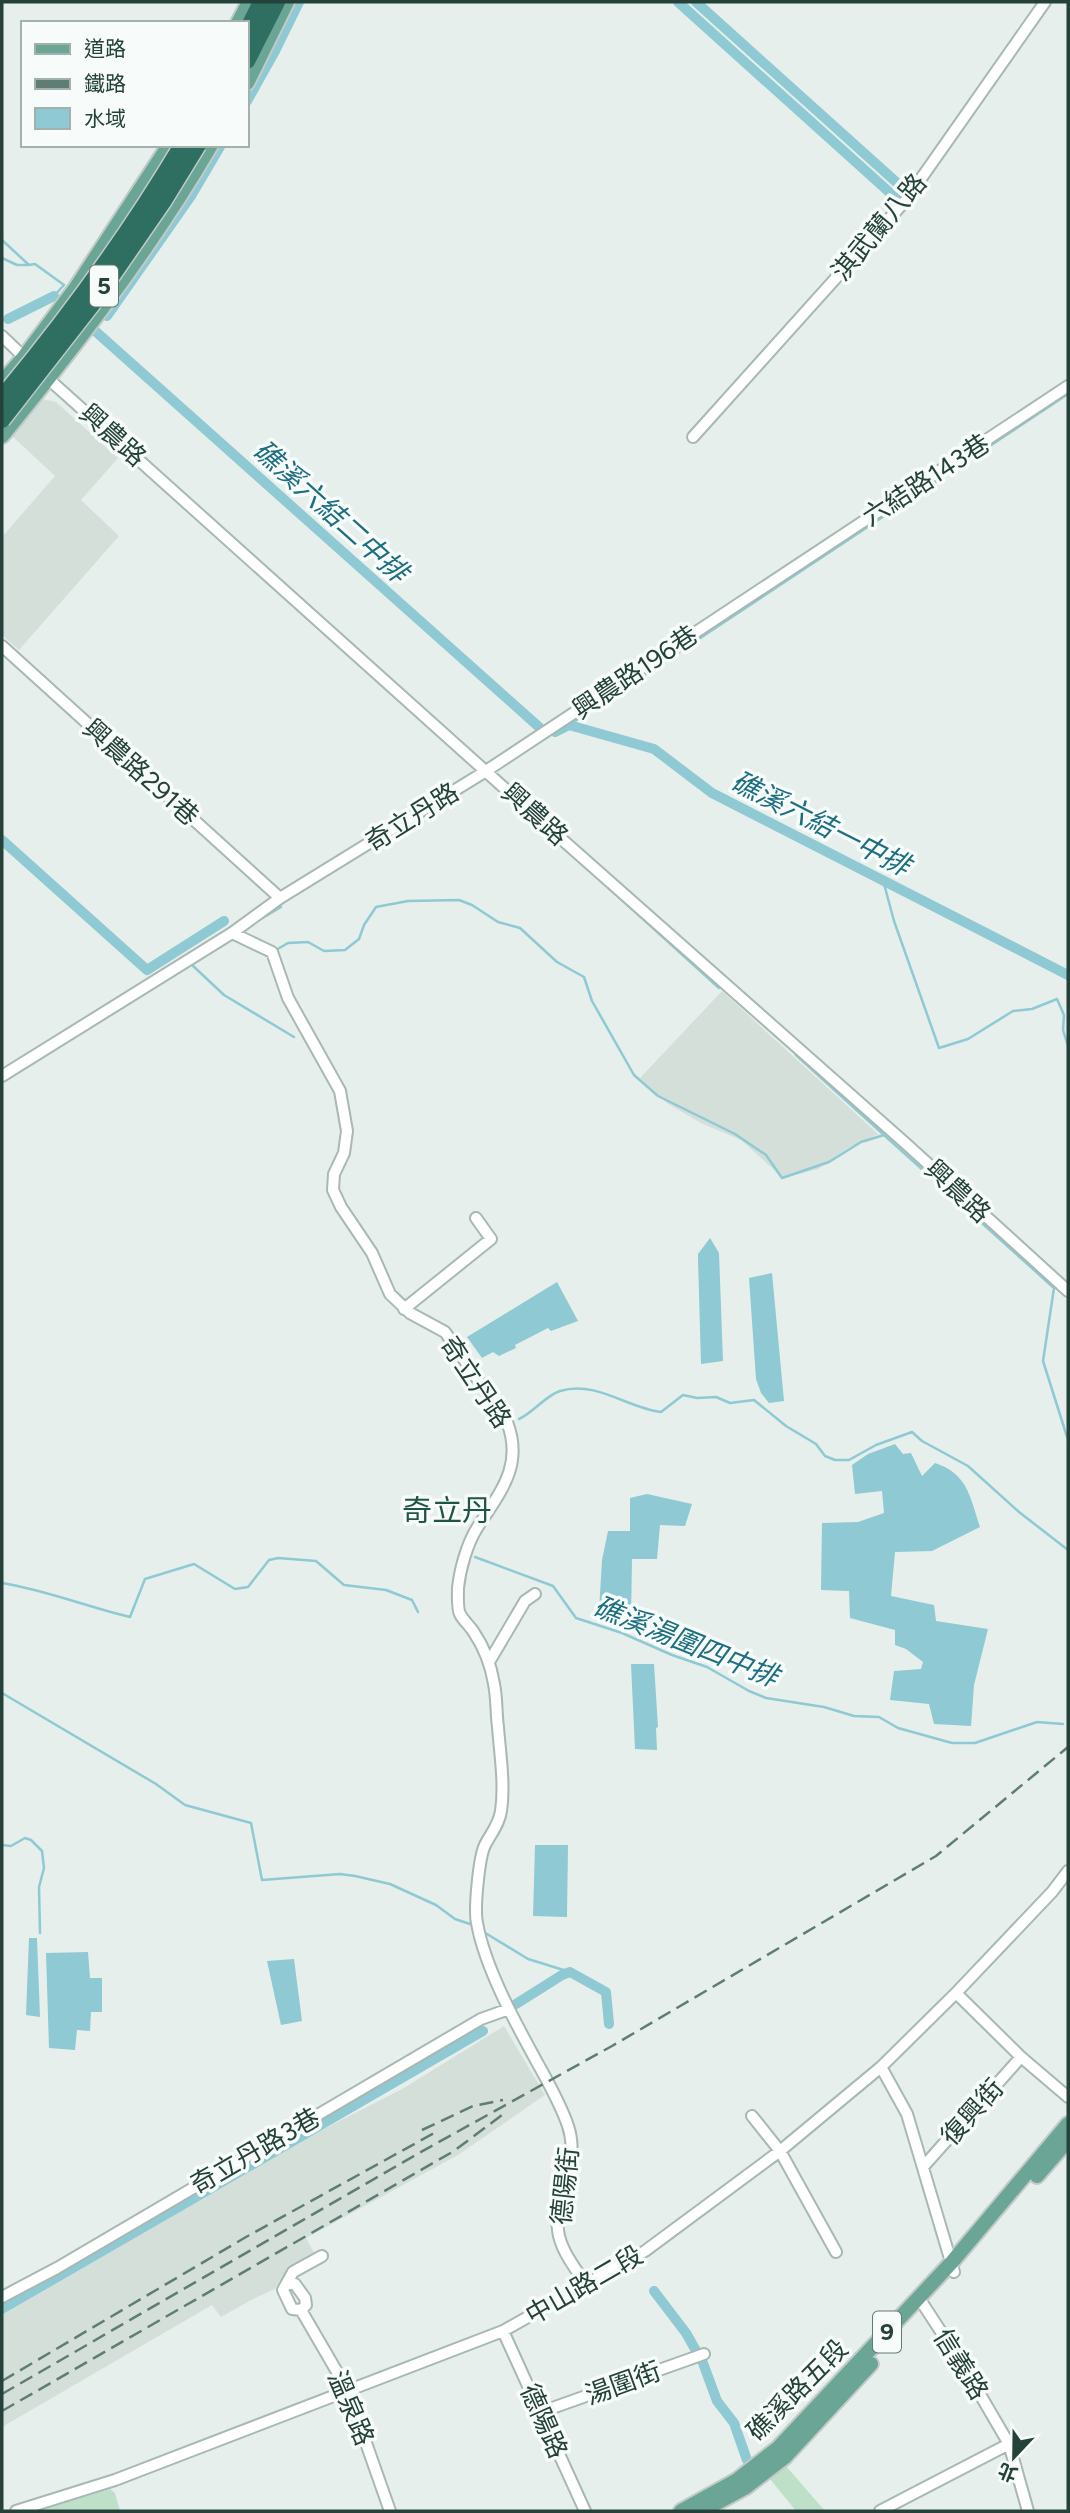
<svg xmlns="http://www.w3.org/2000/svg" width="1070" height="2513" font-family="Figtree,'Noto Sans TC',sans-serif">
<rect width="100%" height="100%" fill="#e6efeb"/>
<path fill="#d4dfda" d="M42 399 56 402 118 458 81 500 119 536 19 650 2 635V537L55 476 12 436Z
M722 991 878 1134H879L848 1148 818 1169 783 1178 741 1140 703 1124 668 1104 640 1078Z
M504 2026 545 2095 458 2155 306 2238 315 2254 289 2270 280 2280 275 2289 253 2299 221 2317 212 2305 2 2427V2315L312 2135 404 2088Z"/>
<path fill="#bfe0c8" d="M786 2466 825 2511H796L770 2479Z
M110 2489 115 2493 120 2511H39Z"/>
<path fill="#8ec9d4" d="M710 1238 719 1253 723 1361 701 1364 698 1259V1254Z
M772 1273 784 1401 769 1403 761 1393 756 1379 749 1278Z
M557 1282 578 1321 551 1331 548 1328 515 1345 516 1348 499 1356 493 1352 482 1358 467 1337Z
M895 1444 903 1454 911 1453 922 1476 935 1463C968 1474 970 1497 980 1527L932 1551 895 1552 891 1596 934 1605 936 1621 988 1629 974 1685 971 1726 934 1724 929 1704 890 1700 894 1671 921 1669 923 1662 906 1649 895 1645V1630L850 1618 849 1591 821 1590 822 1523 858 1522 884 1513 882 1491 855 1494 852 1465 868 1454Z
M647 1494 692 1504 685 1526 660 1525 657 1559H632L631 1617 599 1611 602 1560 608 1531H630V1498Z
M631 1664H654L658 1727 656 1728 657 1750 635 1749Z
M535 1845H568L567 1917 533 1916Z
M29 1938H37L40 2017 26 2015Z
M88 1952 90 1978H102V2012H91L90 2031 77 2030 75 2050 49 2048 46 1953Z
M294 1959 302 2021 281 2025 267 1961Z"/>
<g fill="none" stroke-linecap="round" stroke-linejoin="round">
<path stroke="#8ec9d4" stroke-width="2.5" d="M2 240 29 265 35 264 64 285 54 296
M2 258 17 265H29
M569 725 1068 394
M589 870 719 988
M883 880 894 921 939 1048 968 1039 1013 1011 1032 1009 1057 999 1064 1015 1063 1030 1068 1046
M254 923 281 907
M276 950 288 943 308 942 324 951 345 950 359 939 364 925 376 907 408 901 459 900 472 905 498 922 520 928 557 962 584 977 592 1001 634 1075 658 1096 735 1134 766 1155 782 1178 829 1162 861 1142 884 1135 1054 1288 1043 1361 1068 1440
M189 965 191 964 224 995 294 1037
M796 1055 884 1135
M519 1419C534 1412 545 1396 560 1391 596 1380 627 1408 661 1412L683 1395 697 1398 716 1397 730 1403 754 1400 786 1426 816 1444 825 1456 835 1460H849L876 1445 912 1432 922 1441 968 1466 1019 1512 1068 1550
M475 1557 553 1586 576 1618 622 1633 672 1655 707 1667 749 1691 766 1698 824 1707 854 1716 879 1717 898 1728 952 1743H975L1037 1722 1063 1724
M2 1583C46 1590 87 1607 130 1617L145 1579 194 1564 235 1589 248 1587 269 1560 278 1558 316 1561 344 1585 386 1590 412 1600 418 1612
M2 1693 156 1784 185 1805 251 1823 262 1880 340 1874 355 1876 390 1884 436 1905 455 1919 473 1925
M2 1845 11 1846 25 1838 31 1840 42 1851 44 1868 39 1887 40 1933
M482 1931 528 1959 570 1972"/>
<path stroke="#8ec9d4" stroke-width="10" d="M678 2 898 200
M696 2 905 190
M247 101 275 51 299 2
M107 316 191 196 221 145
M8 319 54 296
M94 330 539 727
M555 732 569 725 654 749 712 793 1068 975
M2 840 147 970 224 921
M516 2004 562 1975 570 1972 606 1992 609 2024
M654 2291 686 2333 703 2363 717 2401 734 2423 747 2460
M2 2309 483 2031"/>
<defs>
<path id="minor" d="M2 336 28 361
M43 374 531 812 904 1142 1068 1291
M693 437 906 200 1045 2
M2 646 280 898
M232 933 272 952 288 998 340 1091 347 1131 344 1153 334 1174 333 1190 341 1207 372 1253 390 1294 410 1313 445 1332 507 1422C524 1466 500 1492 477 1528 467 1544 460 1569 458 1588 458 1595 457 1608 460 1614 463 1620 469 1625 473 1631 484 1647 491 1665 494 1684 497 1698 496 1713 498 1727 500 1754 505 1784 501 1811 499 1825 491 1833 485 1845 479 1857 474 1909 477 1923 485 1968 516 2024 538 2064 549 2084 561 2105 568 2126 581 2164 554 2194 558 2230 560 2250 576 2269 587 2286
M2 1076 232 933 280 898 486 771 1068 386
M404 1309 491 1239 476 1218
M489 1662 525 1601 535 1594
M956 1993 1021 2057 1068 2097
M881 2067 907 2114 954 2272
M752 2116 780 2151 836 2252
M923 2167 1021 2057
M322 2256 293 2272 283 2290 292 2309 301 2310 347 2389 390 2511
M287 2284H295L305 2298 306 2305 301 2310
M2 2297 57 2268 481 2019 509 2009
M919 2298 964 2367 1009 2444 1028 2511
M503 2331 585 2511
M541 2412 704 2354
M16 2511 115 2480 503 2331 645 2251 780 2151 881 2067 956 1993 1052 1892 1068 1871
M880 2511 1009 2444"/>
<path id="major" d="M238 23 249 2
M247 83 287 2
M2 382 24 357 75 289 169 145
M2 436C77 344 151 248 211 145
M1037 2176 1068 2140
M681 2511 737 2480 778 2448 952 2262 1068 2124
M702 2511 746 2487 785 2457 871 2364"/>
<path id="highway" d="M247 30 261 2
M247 61 277 2"/>
</defs>
<use href="#minor" stroke="#a8b8b2" stroke-width="14"/>
<use href="#major" stroke="#c2cac8" stroke-width="18"/>
<use href="#highway" stroke="#c2cac8" stroke-width="19"/>
<use href="#minor" stroke="#fff" stroke-width="10"/>
<use href="#major" stroke="#6aa596" stroke-width="14"/>
<use href="#highway" stroke="#2f6f62" stroke-width="16"/>
<path stroke="#5f7d75" stroke-width="2.5" stroke-dasharray="14 7" stroke-linecap="butt" d="M422 2130 473 2106 503 2100
M2 2381 246 2237 436 2132
M2 2394 419 2153 612 2046 936 1856 1068 1747
M2 2411 454 2151 502 2115"/>
<defs>
<path id="highway-bridge" d="M2 397C68 318 129 234 182 145
M2 420 94 302 163 202 198 145"/>
</defs>
<use href="#highway-bridge" stroke="#c2cac8" stroke-width="19" stroke-linecap="butt"/>
<use href="#highway-bridge" stroke="#2f6f62" stroke-width="16"/>
</g>
<g text-anchor="middle" stroke-width="7" stroke-linejoin="round" paint-order="stroke">
<g fill="#f7fbf9" stroke="#637a73" stroke-width="2">
<rect x="90" y="265.5" width="28" height="41" rx="5"/>
<rect x="873" y="2311.5" width="28" height="41" rx="5"/>
</g>
<g font-size="24" font-weight="bold" fill="#24423a">
<text x="104" y="294">5</text>
<text x="887" y="2340">9</text>
</g>
<g font-size="26" fill="#24423a" stroke="#f7fbf9">
<text transform="translate(879 227) rotate(-50)" y="9">淇武蘭八路</text>
<text transform="translate(113 435) rotate(42)" y="9">興農路</text>
<text transform="translate(926 480) rotate(-33)" y="9">六結路143巷</text>
<text transform="translate(635 672) rotate(-34)" y="9">興農路196巷</text>
<text transform="translate(141 772) rotate(42)" y="9">興農路291巷</text>
<text transform="translate(535 814) rotate(42)" y="9">興農路</text>
<text transform="translate(412 817) rotate(-32)" y="9">奇立丹路</text>
<text transform="translate(958 1191) rotate(43)" y="9">興農路</text>
<text transform="translate(476 1382) rotate(56)" y="9">奇立丹路</text>
<text transform="translate(972 2112) rotate(-48)" y="9">復興街</text>
<text transform="translate(255 2151) rotate(-30)" y="9">奇立丹路3巷</text>
<text transform="translate(565 2186) rotate(-84)" y="9">德陽街</text>
<text transform="translate(584 2285) rotate(-30)" y="9">中山路二段</text>
<text transform="translate(961 2364) rotate(58)" y="9">信義路</text>
<text transform="translate(623 2383) rotate(-20)" y="9">湯圍街</text>
<text transform="translate(797 2390) rotate(-45)" y="9">礁溪路五段</text>
<text transform="translate(351 2408) rotate(67)" y="9">溫泉路</text>
<text transform="translate(544 2421) rotate(66)" y="9">德陽路</text>
</g>
<g font-size="28" font-style="italic" fill="#1c6f80" stroke="#f7fbf9">
<text transform="translate(331 511) rotate(42)" y="10">礁溪六結二中排</text>
<text transform="translate(821 823) rotate(27)" y="10">礁溪六結一中排</text>
<text transform="translate(686 1641) rotate(22)" y="10">礁溪湯圍四中排</text>
</g>
<g font-size="30" fill="#1f5548" stroke="#f7fbf9">
<text x="447" y="1521">奇立丹</text>
</g>
</g>
<rect width="1070" height="2513" fill="none" stroke="#24423a" stroke-width="7"/>
<rect x="21" y="21" width="228" height="126" fill="#f7fbf9" stroke="#a3b1ad" stroke-width="2"/>
<rect x="35" y="44" width="35" height="10" fill="#6aa596" stroke="#a3b1ad" stroke-width="2"/>
<text x="84" y="56" font-size="21" fill="#24423a">道路</text>
<rect x="35" y="79" width="35" height="10" fill="#5f7d75" stroke="#a3b1ad" stroke-width="2"/>
<text x="84" y="91" font-size="21" fill="#24423a">鐵路</text>
<rect x="35" y="108" width="35" height="21" fill="#8ec9d4" stroke="#a3b1ad" stroke-width="2"/>
<text x="84" y="126" font-size="21" fill="#24423a">水域</text>
<g transform="translate(1014 2457) rotate(202)" stroke="#f7fbf9" stroke-width="5" paint-order="stroke">
<path d="M0-5L12 26L0 18L-12 26Z" fill="#24423a"/>
<text y="-10" font-size="19" font-weight="bold" text-anchor="middle" fill="#24423a">北</text>
</g>
</svg>
